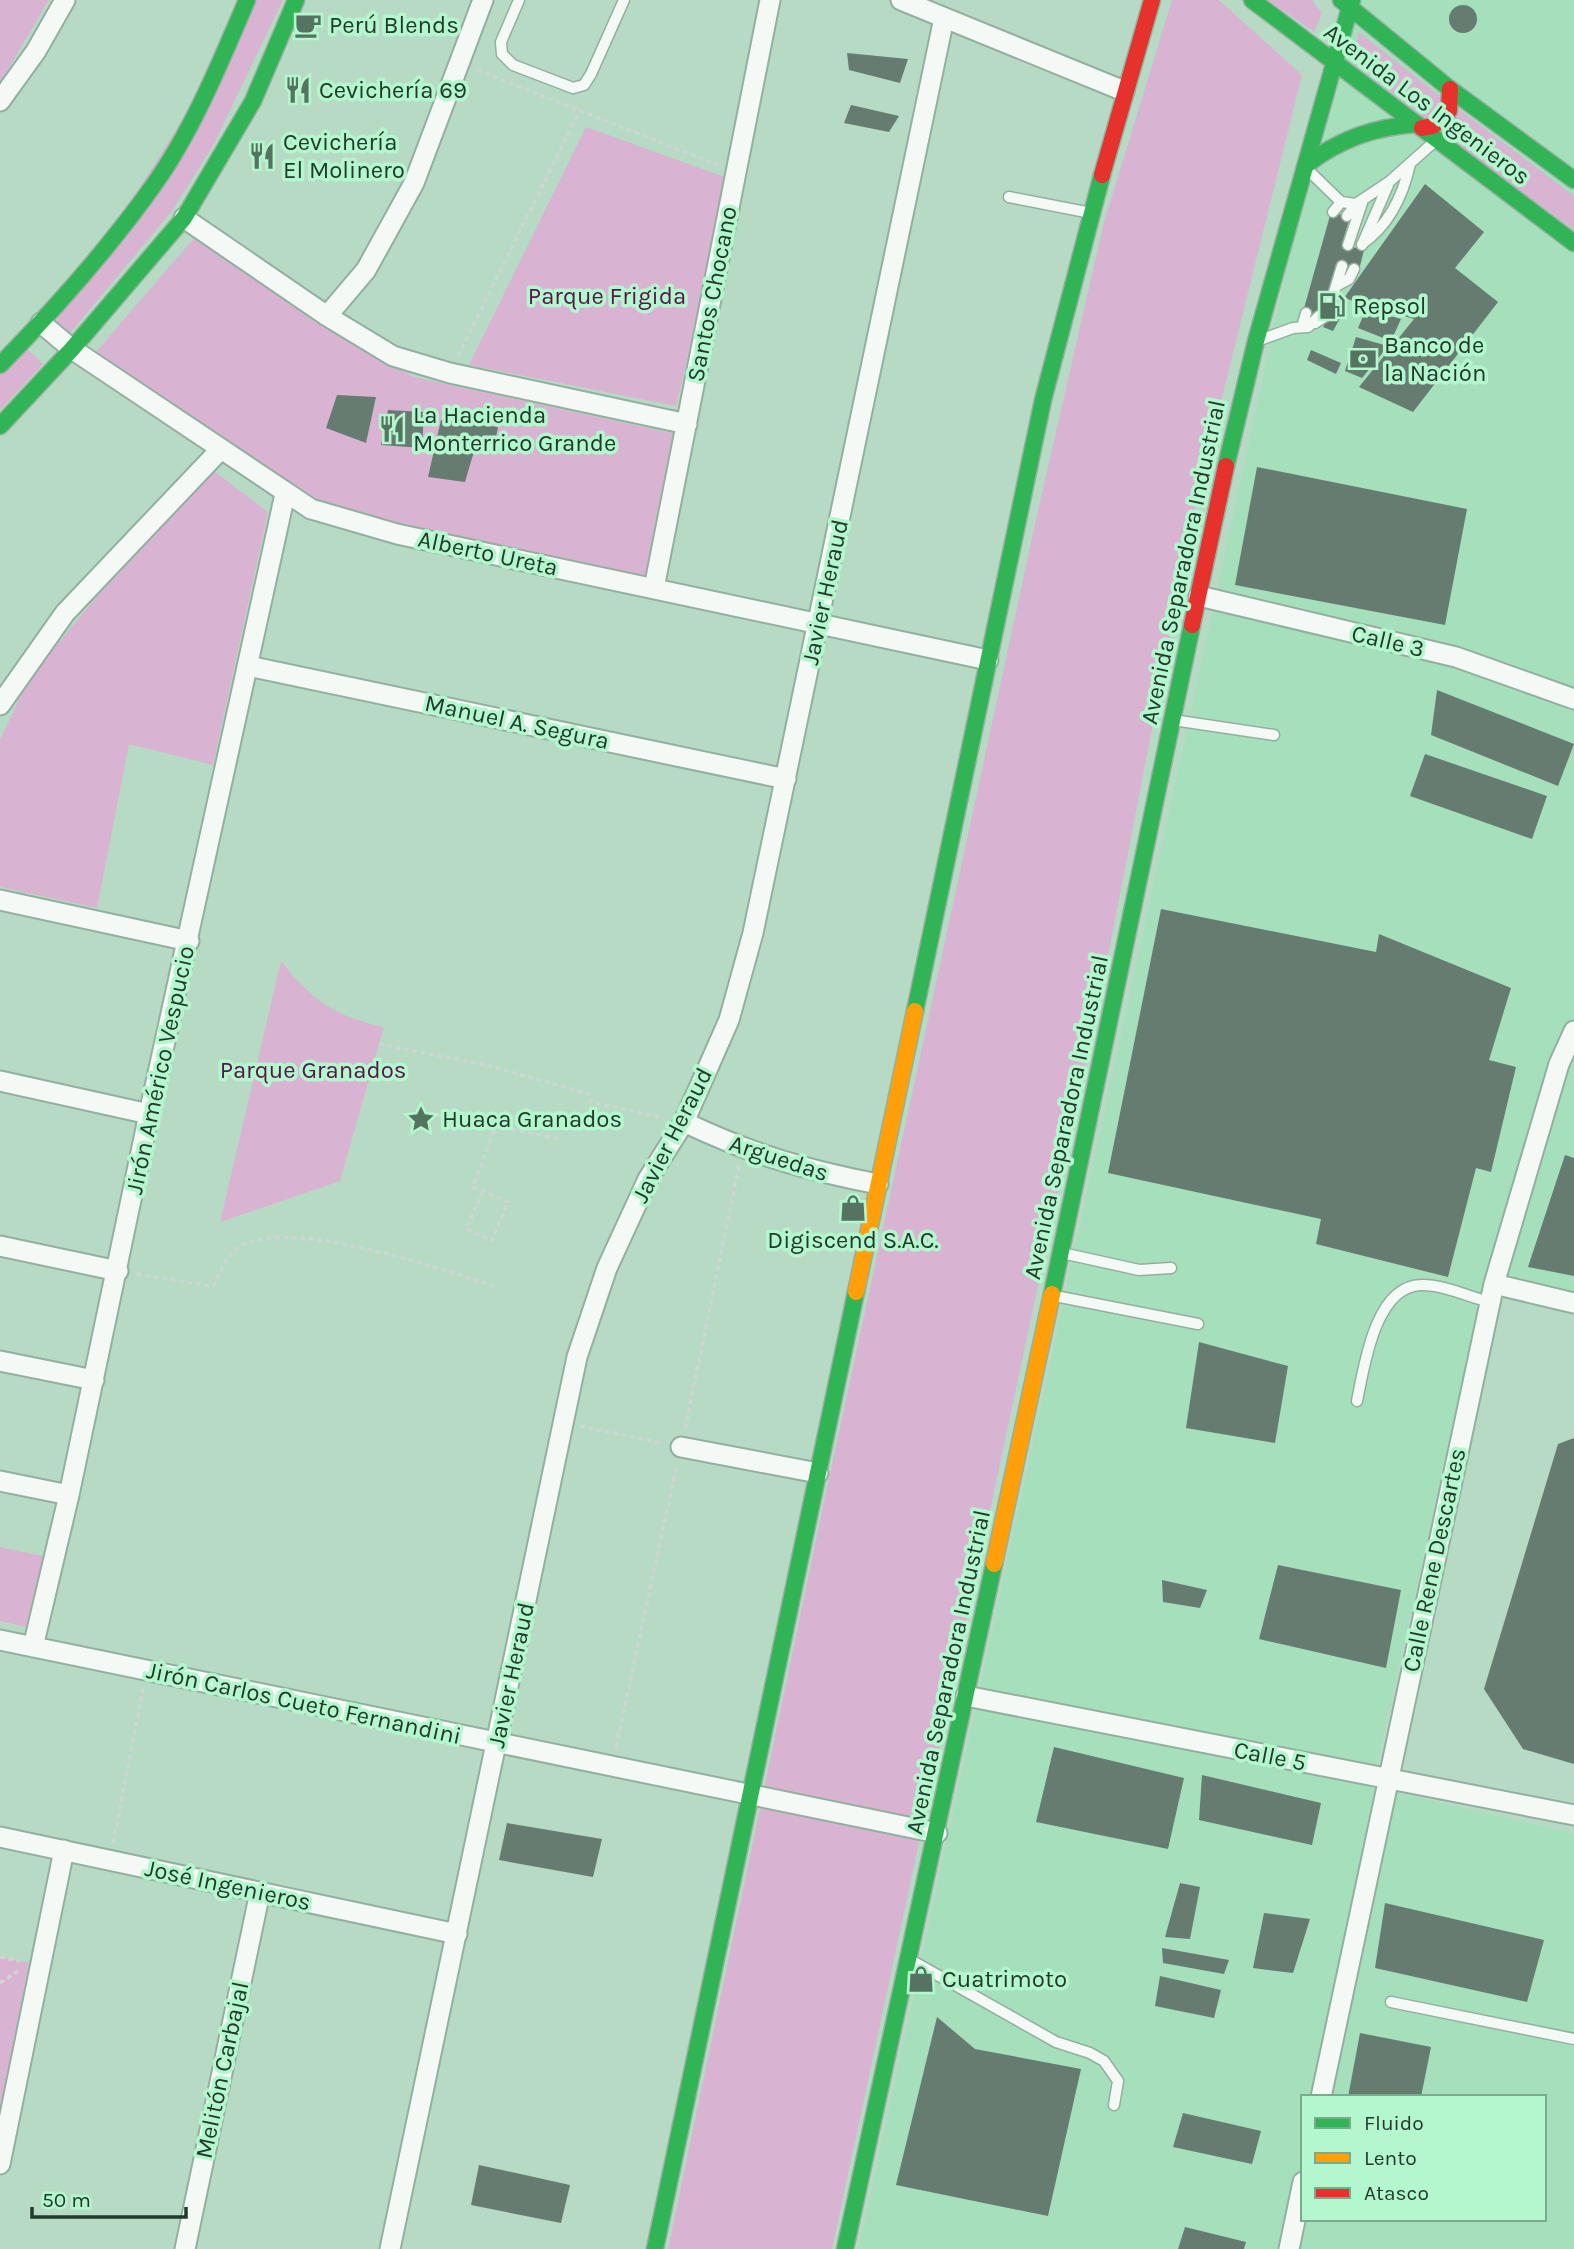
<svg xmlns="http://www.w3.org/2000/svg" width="1574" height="2249" font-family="Karla,sans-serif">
<rect width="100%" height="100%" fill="#b6dac4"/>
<path fill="#a6dfbc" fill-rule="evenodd" d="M1360 0H1574V1299L1485 1279 1372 1787 1574 1834V2249H859L1297 221ZM1303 2097H1544V2219H1303Z"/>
<path fill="#d9b4d2" d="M0 0H49L0 83Z
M257 0H283L214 144 172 211 71 332 65 333 56 322Z
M1172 0H1219L1302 75 1196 502 1103 982 832 2249H668L825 1497 1035 524 1104 222Z
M1268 0H1312L1322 13 1314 32Z
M1359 32 1445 100 1429 121 1351 62Z
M1456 107 1574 196V230L1437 129Z
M586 127 730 179 676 406 469 365Z
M195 237 315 322 414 377 676 434 648 576 402 526 308 496 95 353Z
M26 348 43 364 0 410V375Z
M214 471 268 512 213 765 129 744 97 908 0 887V740L24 689 48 655 99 594Z
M281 961C311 1000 336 1017 384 1027L340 1181 220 1222Z
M0 1547 43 1556 26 1627 0 1621Z
M0 1957 29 1963 0 2109Z"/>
<path fill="#677c70" d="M1449 19a14 14 0 1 1 28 0a14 14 0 1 1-28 0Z
M847 53 908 59 900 83 849 70Z
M851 105 899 116 889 132 844 123Z
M1425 184 1484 232 1455 268 1498 302 1413 412 1359 387 1414 319 1344 298Z
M1331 212 1350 217 1342 244 1364 250 1359 270 1336 265 1322 317 1303 312Z
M1333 308 1343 313 1333 331 1323 327Z
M1366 309 1401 319 1391 341 1358 328Z
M1356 337 1388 346 1362 378 1345 371Z
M1311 350 1341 363 1336 374 1307 360Z
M337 395 376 397 366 443 326 428Z
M388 410 424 412 422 448 381 445Z
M441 420 498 427 493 453 475 448 465 482 428 477Z
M1257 467 1467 509 1445 625 1235 585Z
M1437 690 1574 744 1558 786 1431 735Z
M1425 754 1547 796 1532 839 1410 796Z
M1161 909 1376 952 1379 934 1511 988 1489 1060 1516 1067 1491 1172 1476 1168 1448 1277 1316 1244 1321 1219 1108 1173Z
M1565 1155 1574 1158V1276L1528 1267Z
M1199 1342 1288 1366 1275 1443 1186 1428Z
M1574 1438V1764L1523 1749 1484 1689 1558 1444Z
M1278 1565 1401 1590 1386 1668 1259 1639Z
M1162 1580 1207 1590 1200 1608 1163 1602Z
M1054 1747 1184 1778 1168 1849 1036 1822Z
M1202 1775 1321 1803 1312 1845 1199 1820Z
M507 1823 602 1839 593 1877 499 1860Z
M1180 1883 1200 1887 1190 1939 1165 1937Z
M1385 1903 1544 1940 1527 2002 1375 1968Z
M1264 1913 1310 1919 1293 1973 1253 1968Z
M1162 1948 1229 1960 1224 1974 1163 1963Z
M1160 1976 1221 1990 1214 2018 1155 2006Z
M937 2017 975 2049 1081 2069 1048 2216 896 2185Z
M1360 2033 1431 2047 1421 2097H1348Z
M1183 2113 1261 2131 1252 2164 1173 2147Z
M479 2165 570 2185 561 2223 471 2205Z
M1185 2227 1246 2242 1244 2249H1178Z"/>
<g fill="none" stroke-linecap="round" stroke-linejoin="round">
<defs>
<path id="lane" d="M519 0 501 42 502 54 513 65 573 88 584 85 591 74 624 0
M1309 171 1341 202
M1009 197 1091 213
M1333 212 1341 202 1356 204
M1347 216 1356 204 1389 182 1434 142
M1362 244C1389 225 1403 196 1410 164
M1348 245 1362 203
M1362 245 1388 185
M1336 286 1349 279 1354 269
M1315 323 1327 315 1342 266
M1302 327 1306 313
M1260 340 1293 328 1308 327 1319 316
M1173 720 1274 735
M1062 1253 1139 1270 1171 1268
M1055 1296 1198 1324
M1357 1401C1364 1367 1375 1286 1421 1285 1442 1284 1469 1297 1490 1302
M909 1959 1056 2042 1090 2053 1104 2061 1118 2081 1114 2105
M1391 2002 1574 2039"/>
<path id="street" d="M901 0 1124 91
M0 101 36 51 65 0
M184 218 327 316 393 356 450 373 687 424
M327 316 366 270 414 183 483 0
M41 323 72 349 311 509 397 534 988 660
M654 588 770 0
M1199 596 1456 657 1574 699
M248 666 786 779
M0 705 65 613 220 450
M0 900 189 941
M0 1081 149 1114
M684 1122C751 1154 805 1170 878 1184
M0 1246 118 1271
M1494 1284 1574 1303
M0 1361 94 1380
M681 1447 818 1473
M0 1481 69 1495
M0 1640 937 1833
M33 1647 69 1495 149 1114 285 494
M966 1696 1574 1815
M0 1837 457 1934
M1321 2097 1494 1284 1559 1064 1574 1031
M0 2164 64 1850
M185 2249 260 1892
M390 2249 577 1357 607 1268 648 1179 684 1122 729 1020 753 933 944 18
M1289 2249 1303 2182"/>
<path id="fast" d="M1252 0 1574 243
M1341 0 1450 89 1574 180
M1305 166C1339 139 1374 127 1417 124
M0 365C54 310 108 249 153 186 192 132 221 61 247 0
M0 426 72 349 184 218 253 101 296 0
M1226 466 1256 341 1352 0
M915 1011 1043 400 1102 175
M1052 1294 1192 625
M655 2249 856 1292
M845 2249 994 1564"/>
<path id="slow" d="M856 1292 915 1011
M994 1564 1052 1294"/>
<path id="jam" d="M1422 128 1433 126 1449 111 1450 89
M1102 175 1152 0
M1192 625 1226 466"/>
</defs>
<use href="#lane" stroke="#93b09f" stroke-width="13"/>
<use href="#street" stroke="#93b09f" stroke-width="23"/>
<use href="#fast" stroke="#93b09f" stroke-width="19"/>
<use href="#slow" stroke="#93b09f" stroke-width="19"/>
<use href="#jam" stroke="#93b09f" stroke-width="19"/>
<path stroke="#cbd7d0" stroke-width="3.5" stroke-dasharray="5 3.5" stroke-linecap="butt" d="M477 70 718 165
M458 356 580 110
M379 1044 486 1065 589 1094 591 1102 664 1118
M428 1113 561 1139
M483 1191 466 1229 492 1240 508 1202 473 1187 496 1126
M137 1274 213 1286C219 1276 224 1262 232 1253 272 1209 446 1271 497 1287
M580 1426 662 1443
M685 1429 739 1166
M616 1747 677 1464
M113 1843 143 1689
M0 1957 20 1961
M0 1983 18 1971"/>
<use href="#lane" stroke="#f4f9f6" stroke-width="10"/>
<use href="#street" stroke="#f4f9f6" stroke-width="19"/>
<use href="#fast" stroke="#30b455" stroke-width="16"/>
<use href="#slow" stroke="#ff9f0a" stroke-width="16"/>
<use href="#jam" stroke="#e5322d" stroke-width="16"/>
</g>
<defs>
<symbol id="cafe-bare" viewBox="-9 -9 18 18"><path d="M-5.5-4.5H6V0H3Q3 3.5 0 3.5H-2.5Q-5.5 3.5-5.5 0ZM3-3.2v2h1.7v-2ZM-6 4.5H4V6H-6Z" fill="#547361" stroke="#b4f7ce" stroke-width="2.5" paint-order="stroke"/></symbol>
<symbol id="restaurant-bare" viewBox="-9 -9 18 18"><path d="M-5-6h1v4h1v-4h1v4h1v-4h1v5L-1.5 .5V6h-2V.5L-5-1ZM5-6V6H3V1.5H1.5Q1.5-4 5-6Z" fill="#547361" stroke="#b4f7ce" stroke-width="2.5" paint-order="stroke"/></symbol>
<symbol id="fuel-bare" viewBox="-9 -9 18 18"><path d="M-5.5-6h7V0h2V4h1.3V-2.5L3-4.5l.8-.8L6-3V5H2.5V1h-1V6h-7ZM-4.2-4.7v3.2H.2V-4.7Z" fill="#547361" stroke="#b4f7ce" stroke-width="2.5" paint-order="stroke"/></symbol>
<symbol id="bank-bare" viewBox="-9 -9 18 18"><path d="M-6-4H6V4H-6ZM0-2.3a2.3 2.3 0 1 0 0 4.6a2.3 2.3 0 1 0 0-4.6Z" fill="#547361" stroke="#b4f7ce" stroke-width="2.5" paint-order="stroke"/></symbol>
<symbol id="sight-bare" viewBox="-9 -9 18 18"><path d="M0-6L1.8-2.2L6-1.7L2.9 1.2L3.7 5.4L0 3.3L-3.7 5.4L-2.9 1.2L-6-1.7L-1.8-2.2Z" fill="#547361" stroke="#b4f7ce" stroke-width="2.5" paint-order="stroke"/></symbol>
<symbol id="shop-bare" viewBox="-9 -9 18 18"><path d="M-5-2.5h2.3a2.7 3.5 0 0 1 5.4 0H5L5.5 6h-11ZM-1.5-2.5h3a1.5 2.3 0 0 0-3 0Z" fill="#547361" stroke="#b4f7ce" stroke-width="2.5" paint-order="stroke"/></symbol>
</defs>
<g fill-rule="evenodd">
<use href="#cafe-bare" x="289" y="6" width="38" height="38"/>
<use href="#restaurant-bare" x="279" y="71" width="38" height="38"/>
<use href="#restaurant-bare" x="243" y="137" width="38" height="38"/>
<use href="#fuel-bare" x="1313" y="287" width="38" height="38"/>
<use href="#bank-bare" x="1344" y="340" width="38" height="38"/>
<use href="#restaurant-bare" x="373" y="410" width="38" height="38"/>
<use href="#sight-bare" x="402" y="1100" width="38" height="38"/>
<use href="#shop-bare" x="834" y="1189" width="38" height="38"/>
<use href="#shop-bare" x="902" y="1960" width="38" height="38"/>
</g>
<g text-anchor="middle" stroke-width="7" stroke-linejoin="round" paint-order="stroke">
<g font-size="24" fill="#203b2b" stroke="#b4f7ce" text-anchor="start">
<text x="329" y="33">Perú Blends</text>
<text x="319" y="98">Cevichería 69</text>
<text x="283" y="150">Cevichería<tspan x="283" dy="28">El Molinero</tspan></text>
<text x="1353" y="314">Repsol</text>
<text x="1384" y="353">Banco de<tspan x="1384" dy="28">la Nación</tspan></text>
<text x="413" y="423">La Hacienda<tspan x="413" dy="28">Monterrico Grande</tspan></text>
<text x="442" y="1127">Huaca Granados</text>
<text x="853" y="1248" text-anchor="middle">Digiscend S.A.C.</text>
<text x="942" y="1987">Cuatrimoto</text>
</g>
<g font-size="24" fill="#203b2b" stroke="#b4f7ce">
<text transform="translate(1427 104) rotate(37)" y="8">Avenida Los Ingenieros</text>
<text transform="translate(712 294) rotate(-79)" y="8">Santos Chocano</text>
<text transform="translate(488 553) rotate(12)" y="8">Alberto Ureta</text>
<text transform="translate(1183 562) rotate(-78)" y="8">Avenida Separadora Industrial</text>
<text transform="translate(825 592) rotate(-78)" y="8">Javier Heraud</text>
<text transform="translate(1388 641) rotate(13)" y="8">Calle 3</text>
<text transform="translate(517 722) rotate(12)" y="8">Manuel A. Segura</text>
<text transform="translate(160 1070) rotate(-78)" y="8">Jirón Américo Vespucio</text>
<text transform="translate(1066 1117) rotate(-78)" y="8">Avenida Separadora Industrial</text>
<text transform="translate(672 1135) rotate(-63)" y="8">Javier Heraud</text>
<text transform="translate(779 1158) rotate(18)" y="8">Arguedas</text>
<text transform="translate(1434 1560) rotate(-78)" y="8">Calle Rene Descartes</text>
<text transform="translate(948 1672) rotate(-78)" y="8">Avenida Separadora Industrial</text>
<text transform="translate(511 1675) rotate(-78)" y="8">Javier Heraud</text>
<text transform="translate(304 1703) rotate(12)" y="8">Jirón Carlos Cueto Fernandini</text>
<text transform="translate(1270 1756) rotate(11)" y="8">Calle 5</text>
<text transform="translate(228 1885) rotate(12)" y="8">José Ingenieros</text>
<text transform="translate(222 2070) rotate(-78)" y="8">Melitón Carbajal</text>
</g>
<g font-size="24" fill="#561649" stroke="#b4f7ce">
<text x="607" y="304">Parque Frigida</text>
<text x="313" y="1078">Parque Granados</text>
</g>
</g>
<rect x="1301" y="2095" width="245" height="126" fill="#b4f7ce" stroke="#79ac8d" stroke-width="2"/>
<rect x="1315" y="2118" width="35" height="10" fill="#30b455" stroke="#79ac8d" stroke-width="2"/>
<text x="1364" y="2130" font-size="21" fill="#203b2b">Fluido</text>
<rect x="1315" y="2153" width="35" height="10" fill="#ff9f0a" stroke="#79ac8d" stroke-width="2"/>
<text x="1364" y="2165" font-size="21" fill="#203b2b">Lento</text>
<rect x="1315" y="2188" width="35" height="10" fill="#e5322d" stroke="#79ac8d" stroke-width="2"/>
<text x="1364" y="2200" font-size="21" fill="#203b2b">Atasco</text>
<path d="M32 2207v10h154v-10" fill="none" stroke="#203b2b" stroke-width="3.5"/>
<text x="42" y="2207" font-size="21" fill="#203b2b" stroke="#b4f7ce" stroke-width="5" paint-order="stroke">50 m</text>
</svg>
